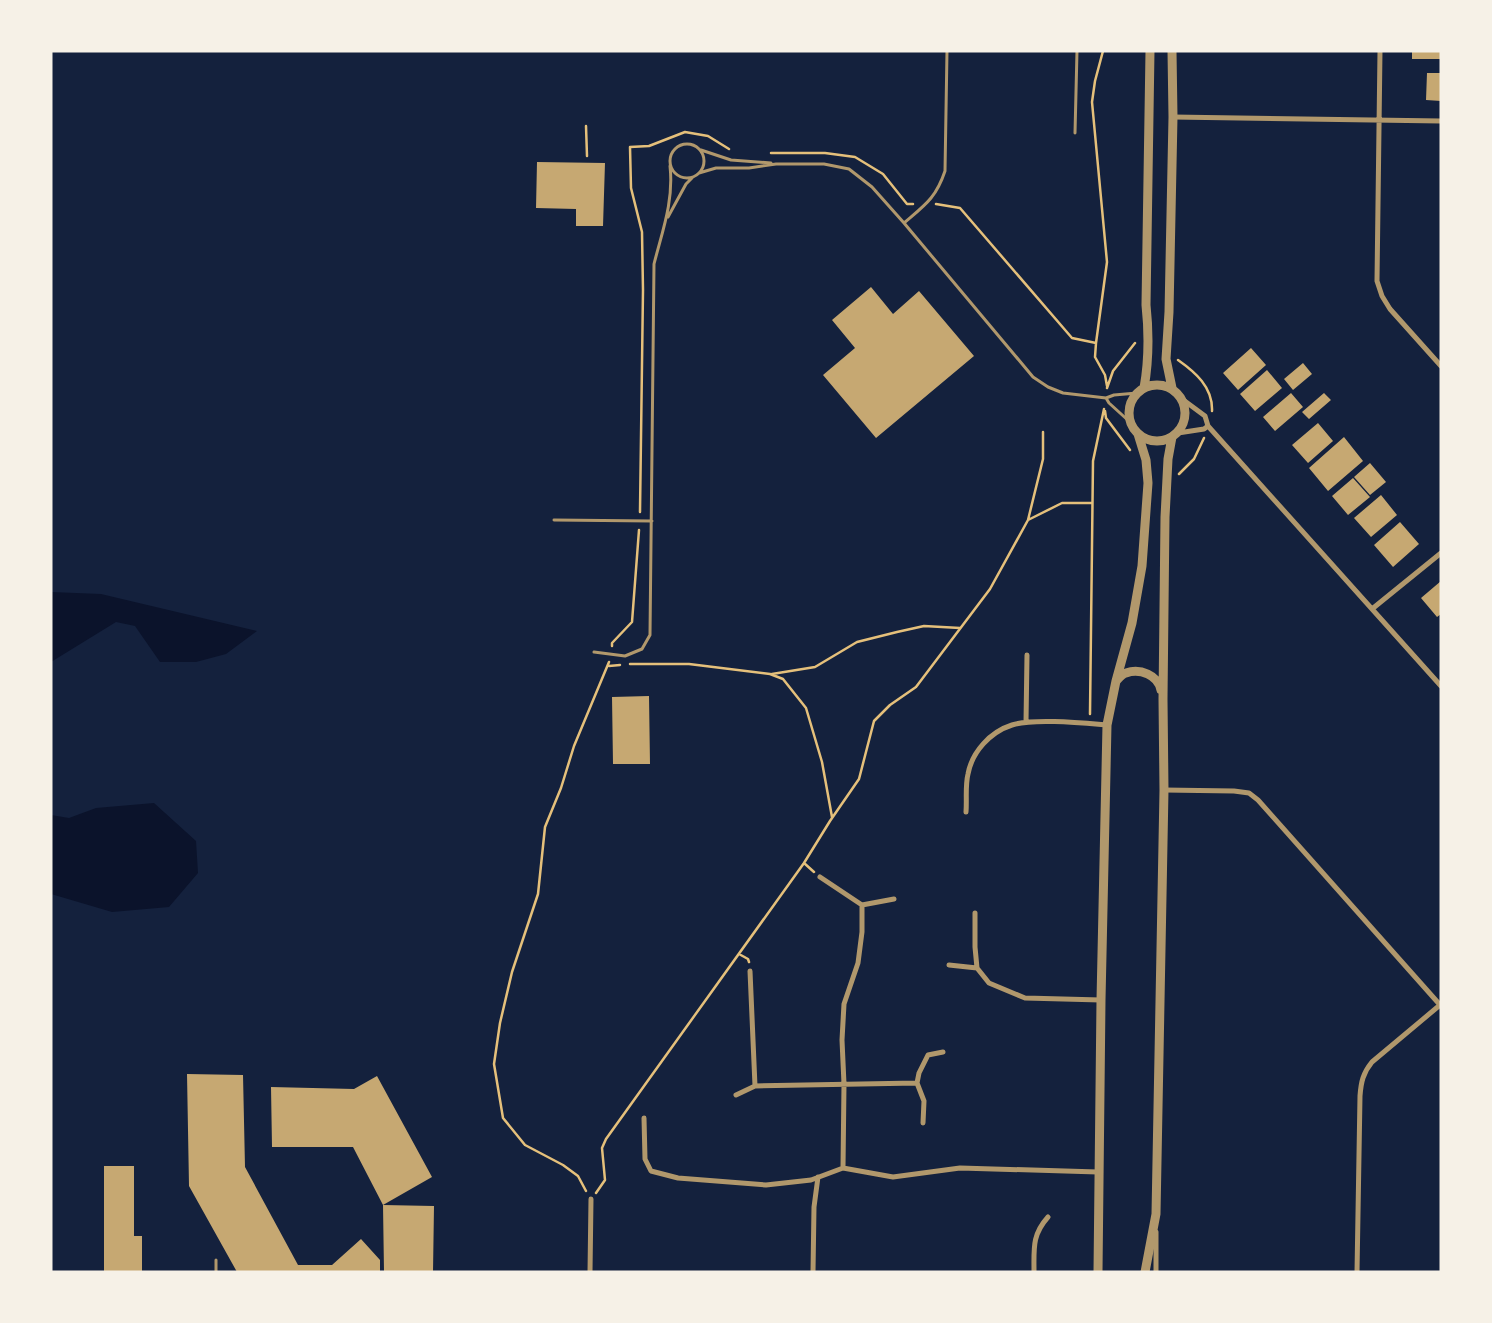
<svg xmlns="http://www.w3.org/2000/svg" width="1492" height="1323" font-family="'PT Sans',sans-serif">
<rect width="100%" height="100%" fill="#14213d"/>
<path fill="#0b132b" d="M51 592 101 594 257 631 226 654 196 662H160L135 626 116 622 51 662Z
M154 803 196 841 198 873 169 907 112 912 51 894V815L69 818 96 808Z"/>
<path fill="#c6a872" d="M1412 51H1441V59H1412Z
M1427 73H1441V101L1426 100Z
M537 162 605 163 603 226H576V209L536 208Z
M871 287 893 314 919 291 974 356 876 438 823 375 855 348 832 320Z
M1251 348 1266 365 1238 390 1223 373Z
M1303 363 1312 374 1293 390 1284 379Z
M1267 370 1282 388 1255 411 1240 394Z
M1291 393 1303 407 1275 431 1263 417Z
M1324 393 1331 400 1309 419 1302 412Z
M1318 423 1333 441 1308 463 1292 445Z
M1344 437 1363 461 1328 491 1309 468Z
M1370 463 1386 482 1370 495 1354 477Z
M1353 478 1370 497 1348 515 1332 496Z
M1381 495 1397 515 1371 537 1354 518Z
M1400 522 1419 544 1393 567 1374 545Z
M1441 581V614L1437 617 1421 598Z
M649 696 650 764H613L612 697Z
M187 1074 243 1075 245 1167 298 1265H332L361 1239 380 1260V1272H237L189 1186Z
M377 1076 432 1177 383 1205 434 1206 433 1272H384L383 1205 353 1147H272L271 1087 354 1089Z
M104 1166H134V1236H142V1272H104Z"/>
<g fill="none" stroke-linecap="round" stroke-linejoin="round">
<path stroke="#e5c07b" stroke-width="2.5" d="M1103 51 1095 81 1092 102 1107 262 1096 343 1095 357 1105 375 1107 386
M586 126 587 156
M771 153H825L855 157 883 174 907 204H913
M936 204 960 208 1072 338 1096 343
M1178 360C1195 372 1213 387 1212 411
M1107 388 1113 371 1135 343
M1105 411 1106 418 1130 450
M1179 474 1194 459 1204 438
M640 512 643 290 642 232 631 188 630 147 649 146 685 132 708 136 729 149
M1028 520 1062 503H1092
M612 646V643L632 622 639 530
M630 664H689L770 674 783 679 806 708 822 762 832 817
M609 666 620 665
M772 674 815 667 857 642 897 632 924 626 960 628
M1090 714 1093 461 1104 409
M804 863 814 872
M739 954 748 959 749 962
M586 1191 578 1176 563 1165 525 1145 503 1118 494 1064 500 1023 512 972 538 894 545 827 561 788 574 746 609 662
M596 1193 605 1180 602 1148 606 1139 804 863 830 821 859 779 874 721 890 705 916 687 990 589 1028 520 1043 459V432"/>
<path stroke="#b1986c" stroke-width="3" d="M1075 133 1077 51
M670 161a17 17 0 1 1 34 0a17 17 0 1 1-34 0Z
M701 150 731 160 771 163
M699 173 716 168H749L776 164H824L849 169 872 187 904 223 1033 377 1048 387 1063 393 1106 398 1114 395 1137 393
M668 217 686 184 692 178
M904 223C925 205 936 198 945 171L947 51
M1106 398 1109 403 1131 423
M554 520 652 521
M594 652 625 656 642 649 650 635 654 264C662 232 674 201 670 166
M216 1272V1260"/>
<path stroke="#b1986c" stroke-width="5" d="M1380 51 1377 281 1382 296 1390 309 1441 366
M1173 117 1441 121
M1182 399 1205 416 1208 426 1441 686
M1178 433 1204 429 1208 426
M1372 609 1441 553
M1026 722 1027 655
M1164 790 1234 791 1249 793 1258 800 1441 1006
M966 812C967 800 965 786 968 774 972 752 990 732 1012 725 1033 718 1083 723 1107 725
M820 877 862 905 894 899
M975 913V947L977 968 989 983 1025 998 1101 1000
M949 965 977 968
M750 971 755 1086
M736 1095 755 1086 917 1083
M644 1118 645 1159 651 1171 678 1178 766 1185 811 1180 843 1168 893 1177 960 1168 1098 1172
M923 1123 924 1101 917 1083 919 1073 928 1055 943 1052
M843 1168 844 1084 842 1040 844 1004 858 963 862 932V905
M1156 1232V1272
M590 1272 591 1199
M813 1272 814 1207 818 1177
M1034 1272C1034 1248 1032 1235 1048 1217
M1357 1272 1360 1096C1361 1082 1363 1073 1372 1062L1440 1005"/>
<path stroke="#b1986c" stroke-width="9" d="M1172 51 1173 117 1169 312 1166 359 1172 388
M1129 413a28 28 0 1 1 56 0a28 28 0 1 1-56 0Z
M1144 388C1149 360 1149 333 1146 305L1150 51
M1116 681C1119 678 1122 674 1126 673 1140 668 1158 675 1161 690
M1098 1272 1101 1000 1107 725 1116 681 1132 623 1142 566 1148 483 1146 460 1138 434
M1145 1272 1156 1214 1164 790 1163 699 1165 517 1168 459 1172 437"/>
</g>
<rect width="1492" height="1323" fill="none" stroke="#f6f1e7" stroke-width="105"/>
</svg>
